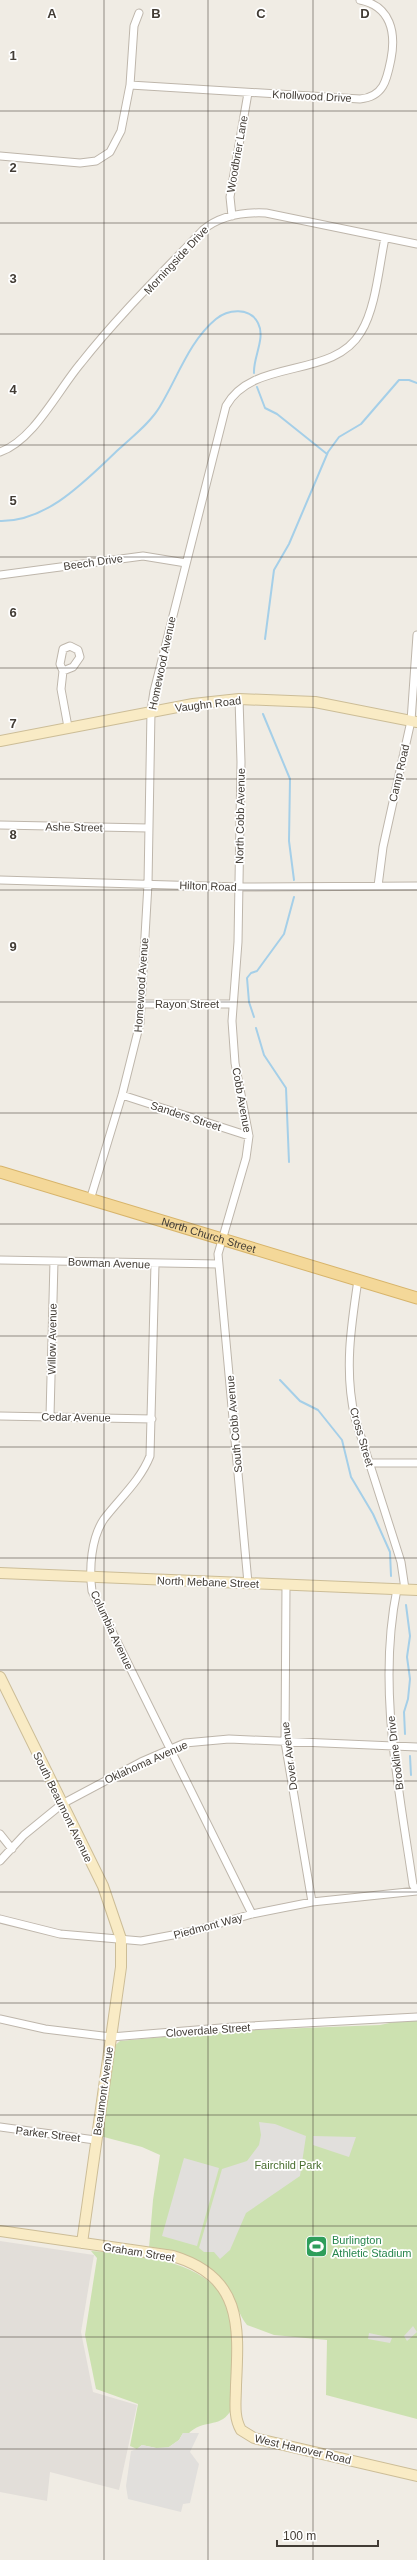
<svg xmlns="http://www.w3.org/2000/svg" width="417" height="2560" font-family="Arial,sans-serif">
<rect width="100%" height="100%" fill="#f0ece4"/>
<path fill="#e2ded9" d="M0 2241 94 2255 81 2332 93 2392 137 2405 119 2490 50 2472 47 2501 0 2492Z"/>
<path fill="#cce1b0" d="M404 2020H417V2419L326 2395 327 2340 274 2335 247 2325C239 2315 236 2303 230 2292 211 2262 183 2253 149 2248L153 2200 160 2155 142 2147 100 2136 112 2048 120 2041 228 2031 380 2025Z
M91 2251C142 2255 227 2260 233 2327 235 2355 232 2385 230 2412 218 2429 204 2418 188 2434L183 2433 179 2440 169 2447 168 2453 166 2448H156L142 2445 137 2449 130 2446 138 2404 96 2389 85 2335 97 2258Z"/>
<path fill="#e1dfdc" d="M259 2122 275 2124 306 2136 300 2176 246 2213 230 2250 220 2259 214 2252H204L199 2248 222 2169 247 2161 259 2145 261 2135Z
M313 2136 356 2137 349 2157 313 2145Z
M184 2158 219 2168 197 2246 162 2236Z
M413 2326 417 2332 407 2341 404 2336Z
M369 2333 392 2338 390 2343 368 2339Z
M183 2433H199L190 2452 199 2464 190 2503 183 2504 181 2512 128 2499 126 2486 131 2451 137 2449 142 2445 156 2448 169 2447 179 2440Z"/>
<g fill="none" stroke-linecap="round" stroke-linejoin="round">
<path stroke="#a5cfe8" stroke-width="2" d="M257 387 265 408 277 414 327 454
M0 521C48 522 87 479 119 449 133 436 149 424 159 408 177 379 189 341 216 319 228 309 250 307 258 323 266 338 253 357 254 373
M265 639 274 570 289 544 328 452 339 437 361 424 399 380H409L417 383
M263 714 290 779 289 841 294 880
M254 1017 249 1002 247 978 251 973 257 971 284 934 294 897
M256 1028 264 1055 286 1088 289 1162
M280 1380 300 1401 318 1410 342 1440 351 1477 373 1514 390 1552 391 1576
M405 1734 404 1712 408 1699 410 1679 407 1657 410 1636 406 1605
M410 1756 411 1775"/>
<defs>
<path id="street" d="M130 85 360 99C384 97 387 79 391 59 396 33 391 6 360 0
M0 156 80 163 96 161 110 152 121 131 130 85 134 26 139 13
M232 216 230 197 248 93
M0 452C34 440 58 390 81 363 118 316 162 273 203 230 221 215 244 212 266 213L417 244
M0 575 143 556 186 563
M70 646 78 650 80 657 73 667 63 671 60 664 63 649Z
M63 671 61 689 68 727
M239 699 241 762 238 942 232 1021 235 1063 249 1136 246 1158 218 1254 248 1583
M0 825 148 828
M0 880 239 887 417 886
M378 886 383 847 411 721 417 635
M142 1004H233
M122 1095 249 1136
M90 1200 122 1095 140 1023 148 884 151 711 154 691 226 406C253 357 333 380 361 332 376 308 379 266 385 238
M0 1260 218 1264
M155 1264 150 1456C140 1481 120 1498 104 1519 91 1538 89 1569 92 1591L252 1914
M358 1280C351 1326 344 1372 355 1418L401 1562 405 1589
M0 1416 152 1419
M50 1416 54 1261
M369 1463H417
M286 1585 285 1742 312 1902
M397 1589C377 1687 399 1788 413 1885L417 1891
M0 1834 12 1849
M0 1861 24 1835 62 1804 141 1762 185 1743 229 1739 417 1747
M0 1919 60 1934 141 1941 194 1931 252 1914 312 1902 417 1891
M0 2019 45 2029 111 2037 233 2027 417 2017
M0 2127 95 2140"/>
<path id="secondary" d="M0 741 193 704 239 699 315 702 417 722
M0 1573 417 1590
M0 1677 103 1886 121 1939V1967L82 2243
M0 2231 173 2256C242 2277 239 2325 236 2385 236 2401 233 2416 241 2430L254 2438 417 2476"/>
<g id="primary">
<path id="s1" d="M0 1172 417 1298"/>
</g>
</defs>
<use href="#street" stroke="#beb6ab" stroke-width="9"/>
<use href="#secondary" stroke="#ccbd97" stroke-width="12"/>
<use href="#primary" stroke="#d7b46b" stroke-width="13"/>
<use href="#street" stroke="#fff" stroke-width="7"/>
<use href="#secondary" stroke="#f9ebc5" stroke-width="10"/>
<use href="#primary" stroke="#f4d899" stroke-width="11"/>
</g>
<path fill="none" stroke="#423c35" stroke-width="1" stroke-opacity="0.55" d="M104 0V2560M208 0V2560M313 0V2560M0 111H417M0 223H417M0 334H417M0 445H417M0 557H417M0 668H417M0 779H417M0 890H417M0 1002H417M0 1113H417M0 1224H417M0 1336H417M0 1447H417M0 1558H417M0 1670H417M0 1781H417M0 1892H417M0 2003H417M0 2115H417M0 2226H417M0 2337H417M0 2449H417"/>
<defs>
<symbol id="stadium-square" viewBox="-11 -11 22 22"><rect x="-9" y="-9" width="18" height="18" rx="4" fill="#2e9e5b" stroke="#fff"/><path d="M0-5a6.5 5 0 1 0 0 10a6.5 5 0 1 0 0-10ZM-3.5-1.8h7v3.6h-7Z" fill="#fff"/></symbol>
</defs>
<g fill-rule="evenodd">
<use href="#stadium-square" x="304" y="2234" width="25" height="25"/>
</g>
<g text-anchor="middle" stroke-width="3.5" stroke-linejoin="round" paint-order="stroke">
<g font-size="11" fill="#423c35" stroke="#fff">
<text transform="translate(312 96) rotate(3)" y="4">Knollwood Drive</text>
<text transform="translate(237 154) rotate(-80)" y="4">Woodbrier Lane</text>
<text transform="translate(176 260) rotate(-47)" y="4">Morningside Drive</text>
<text transform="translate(93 562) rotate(-8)" y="4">Beech Drive</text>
<text transform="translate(162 663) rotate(-78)" y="4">Homewood Avenue</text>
<text transform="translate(208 704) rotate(-7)" y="4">Vaughn Road</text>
<text transform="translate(399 773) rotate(-77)" y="4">Camp Road</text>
<text transform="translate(240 816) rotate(-89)" y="4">North Cobb Avenue</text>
<text transform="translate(74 827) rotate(1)" y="4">Ashe Street</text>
<text transform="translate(208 886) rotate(2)" y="4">Hilton Road</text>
<text transform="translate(141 985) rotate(-86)" y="4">Homewood Avenue</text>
<text x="187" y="1008">Rayon Street</text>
<text transform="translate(242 1100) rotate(80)" y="4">Cobb Avenue</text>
<text transform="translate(186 1116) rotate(18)" y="4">Sanders Street</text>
<text dy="4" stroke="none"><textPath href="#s1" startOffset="218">North Church Street</textPath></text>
<text transform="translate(109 1263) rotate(2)" y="4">Bowman Avenue</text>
<text transform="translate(52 1339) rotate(-89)" y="4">Willow Avenue</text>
<text transform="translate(76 1417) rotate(1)" y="4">Cedar Avenue</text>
<text transform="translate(234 1424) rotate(-95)" y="4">South Cobb Avenue</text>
<text transform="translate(362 1437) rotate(74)" y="4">Cross Street</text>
<text transform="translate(208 1582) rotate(2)" y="4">North Mebane Street</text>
<text transform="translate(112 1630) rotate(65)" y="4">Columbia Avenue</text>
<text transform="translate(395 1753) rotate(-97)" y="4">Brookline Drive</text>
<text transform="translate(289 1756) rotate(-97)" y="4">Dover Avenue</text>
<text transform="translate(146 1762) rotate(-24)" y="4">Oklahoma Avenue</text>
<text transform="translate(63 1807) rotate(64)" y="4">South Beaumont Avenue</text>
<text transform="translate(208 1926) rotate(-15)" y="4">Piedmont Way</text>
<text transform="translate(208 2030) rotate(-4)" y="4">Cloverdale Street</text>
<text transform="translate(103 2091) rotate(-82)" y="4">Beaumont Avenue</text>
<text transform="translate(48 2134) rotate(7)" y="4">Parker Street</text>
<text transform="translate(139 2252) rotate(9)" y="4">Graham Street</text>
<text transform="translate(303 2449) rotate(13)" y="4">West Hanover Road</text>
</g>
<g font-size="11" fill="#486d2e" stroke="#fff">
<text x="288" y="2169">Fairchild Park</text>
</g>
<g font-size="11" fill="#27864d" stroke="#fff" text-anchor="start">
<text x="332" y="2244">Burlington<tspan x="332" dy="13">Athletic Stadium</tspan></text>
</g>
</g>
<g font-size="13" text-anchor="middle" font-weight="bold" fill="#423c35" stroke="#fff" stroke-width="3.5" stroke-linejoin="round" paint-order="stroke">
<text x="52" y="18">A</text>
<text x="156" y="18">B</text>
<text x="261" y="18">C</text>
<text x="365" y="18">D</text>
<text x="13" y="60">1</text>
<text x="13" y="172">2</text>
<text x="13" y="283">3</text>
<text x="13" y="394">4</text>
<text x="13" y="505">5</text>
<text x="13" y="617">6</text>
<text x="13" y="728">7</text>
<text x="13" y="839">8</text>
<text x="13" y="951">9</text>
</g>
<path d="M277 2540v6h101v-6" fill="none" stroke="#423c35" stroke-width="2"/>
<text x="283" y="2540" font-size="12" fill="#423c35" stroke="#ffffff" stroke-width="3" paint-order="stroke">100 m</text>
</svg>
